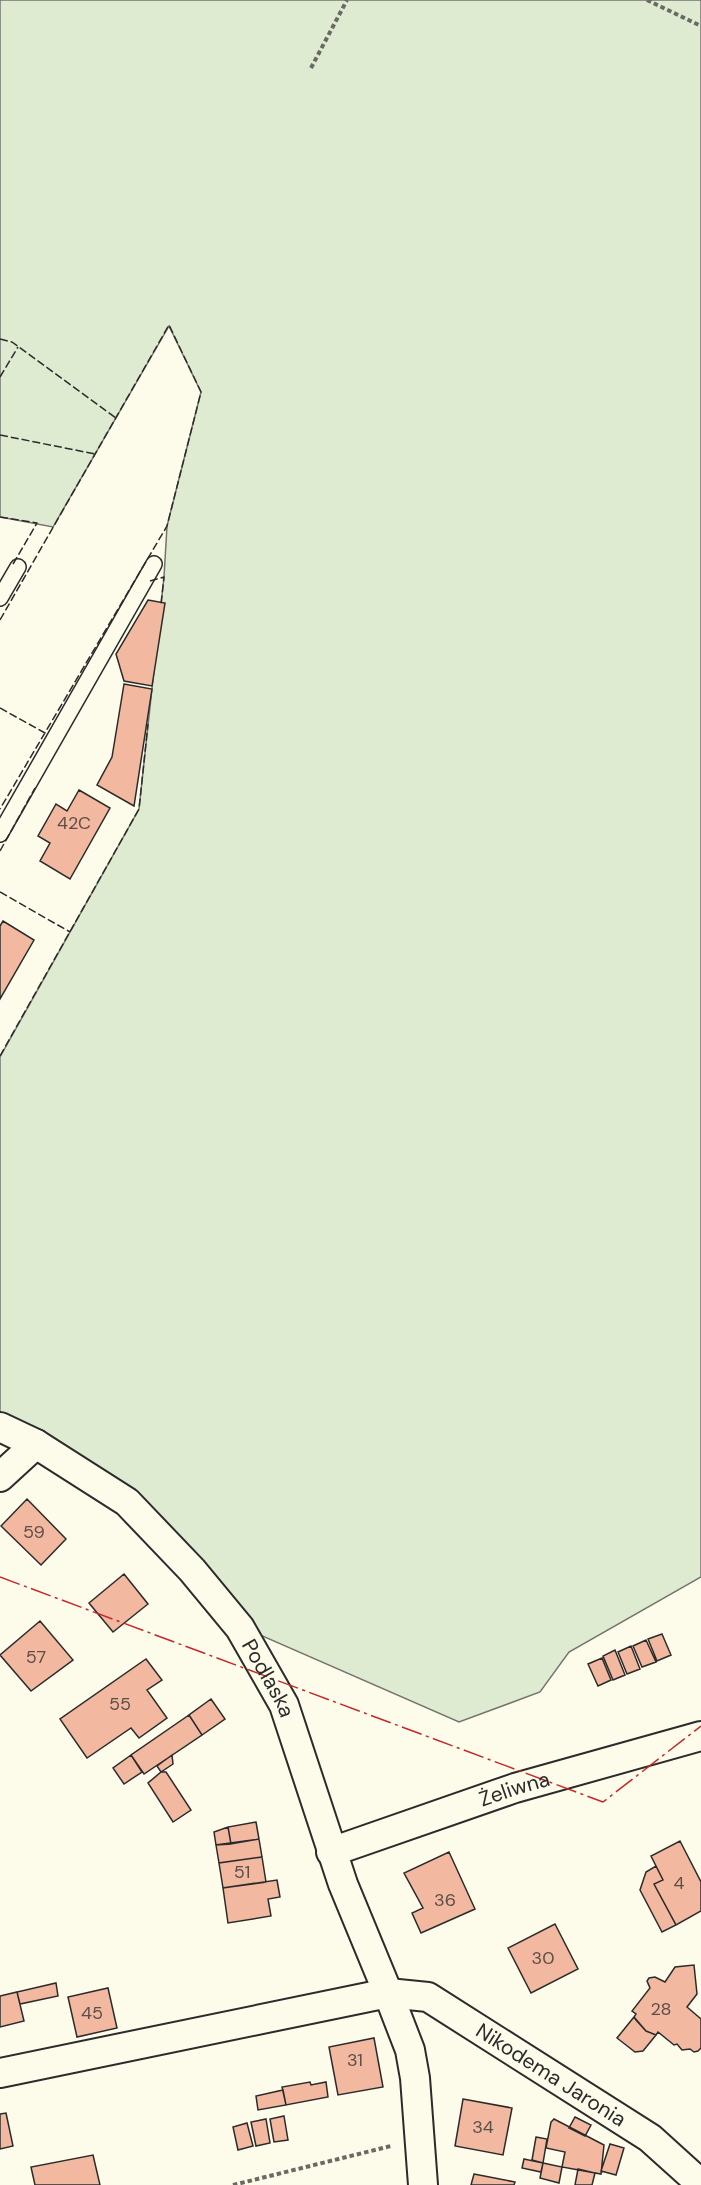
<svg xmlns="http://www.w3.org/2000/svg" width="701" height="2185" font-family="'DM Sans',sans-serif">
<rect width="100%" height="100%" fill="#fdfbea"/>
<path fill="#deebd1" stroke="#74746e" stroke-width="1.5" d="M0 0H701V1577L569 1652 540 1692 459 1722 260 1635 206 1566 0 1417V1057L139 809 164 577 167 526 201 392 169 326 53 527 0 517Z"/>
<path fill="#f2b8a0" stroke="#2b2b2b" stroke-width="1.5" d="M148 600 165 603 152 686 124 681 116 654Z
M124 684 152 689 134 806 97 785 112 757Z
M79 790 110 808 70 879 40 861 50 843 38 836 56 804 67 811Z
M3 921 34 940 0 999V926Z
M27 1499 66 1539 41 1565 1 1526Z
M124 1574 148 1604 113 1632 89 1603Z
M40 1621 73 1660 31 1691 0 1655Z
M662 1634 671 1655 657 1661 648 1639Z
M646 1640 656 1662 642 1667 633 1646Z
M631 1646 640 1669 627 1674 618 1652Z
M615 1650 625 1675 613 1680 603 1656Z
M602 1658 611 1680 598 1686 588 1664Z
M146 1659 162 1680 147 1690 167 1718 139 1738 131 1728 87 1758 60 1719Z
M211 1699 225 1719 202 1735 189 1715Z
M189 1715 202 1735 144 1774 131 1755Z
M131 1755 142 1772 124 1784 113 1768Z
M172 1755 173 1764 161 1772 157 1766Z
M161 1772H166L191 1810 173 1822 148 1783Z
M256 1822 259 1839 231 1844 228 1827Z
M228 1827 231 1844 216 1845 214 1832Z
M259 1839 262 1857 219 1863 216 1845Z
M680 1841 701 1882V1911L676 1925 654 1884 663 1880 651 1856Z
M449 1852 475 1909 421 1933 412 1913 423 1908 404 1873Z
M262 1857 266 1882 223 1888 219 1863Z
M656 1866 663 1880 654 1884 676 1925 662 1932 640 1890 646 1872Z
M277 1880 280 1897 268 1899 271 1916 228 1923 223 1888Z
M555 1924 578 1969 531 1993 508 1948Z
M694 1965 697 1994 687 2007 701 2019V2048L698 2051 694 2052 690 2049 682 2050 677 2044 674 2045 658 2032 656 2035 646 2031 636 2020 634 2017 636 2014 632 2011 650 1988 647 1981 649 1978 655 1977 665 1982 675 1967Z
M56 1983 58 1996 20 2004 17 1992Z
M108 1988 117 2028 77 2037 68 1997Z
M17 1992 24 2021 0 2027V1996Z
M634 2017 646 2031 656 2035 643 2051 635 2052 617 2038Z
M374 2038 383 2087 338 2095 329 2047Z
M310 2082 311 2085 326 2082 328 2097 286 2105 282 2087Z
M283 2090 286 2105 258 2110 256 2096Z
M463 2099 512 2108 503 2155 455 2146Z
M6 2113 13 2146 0 2149V2114Z
M284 2116 288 2140 274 2142 270 2119Z
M575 2117 591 2125 585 2136 569 2128Z
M266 2119 270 2143 256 2146 251 2122Z
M554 2119 604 2145 601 2174 562 2167 565 2152 546 2148 551 2122Z
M247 2123 253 2146 238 2150 233 2127Z
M536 2137 547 2139 543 2163 532 2160Z
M610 2144 624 2148 616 2175 601 2171Z
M93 2155 100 2185H35L31 2167Z
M524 2159 543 2163 541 2172 522 2168Z
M543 2163 562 2167 559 2183 540 2178Z
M578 2169 595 2173 592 2185H575Z
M474 2174 515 2182 514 2185H471Z"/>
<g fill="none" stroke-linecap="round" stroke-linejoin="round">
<defs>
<path id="service" d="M0 598 18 567
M0 834 154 564"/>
<g id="minor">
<path id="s1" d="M0 1427 36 1444 127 1502 192 1570 240 1628 284 1705 343 1884 388 1993 410 2050 415 2078 423 2185"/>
<path d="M0 1477 36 1444"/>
<path id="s2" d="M331 1852 515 1788 701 1736"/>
<path id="s3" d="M0 2073 388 1993 428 1997 650 2138 701 2184"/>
</g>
</defs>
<use href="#service" stroke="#2b2b2b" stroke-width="18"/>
<use href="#minor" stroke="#2b2b2b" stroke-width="32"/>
<path stroke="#6a6964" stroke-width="4" stroke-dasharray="4.5 3" stroke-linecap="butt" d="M647 0 701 26
M311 68 347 0
M233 2185 391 2146"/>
<use href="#service" stroke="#fdfbea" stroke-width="15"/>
<use href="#minor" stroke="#fdfbea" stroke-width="28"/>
<path stroke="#2b2b2b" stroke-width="1.5" stroke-dasharray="8 3" stroke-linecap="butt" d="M0 339 12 342 116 418
M0 377 18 347
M0 435 95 454
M0 517 37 523 13 564
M150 581 164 577 161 604
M0 620 169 325 201 392 167 526 0 809
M0 708 45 733
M0 851 35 788
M0 892 70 932
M0 1056 139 809 148 724"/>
<path stroke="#c62828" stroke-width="1.5" stroke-dasharray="21 4.5 3 4.5" stroke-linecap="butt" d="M0 1577 603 1802 701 1726"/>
</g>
<g text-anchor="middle" stroke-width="4.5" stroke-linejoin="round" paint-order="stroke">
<g font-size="18" fill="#5d4e48">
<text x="74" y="829">42C</text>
<text x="34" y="1538">59</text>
<text x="36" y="1663">57</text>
<text x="120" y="1710">55</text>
<text x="242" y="1878">51</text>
<text x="679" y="1889">4</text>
<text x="445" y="1906">36</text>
<text x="543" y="1964">30</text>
<text x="661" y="2015">28</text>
<text x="92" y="2019">45</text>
<text x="355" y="2066">31</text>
<text x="483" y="2133">34</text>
</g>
<g font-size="21" fill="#2b2b2b" stroke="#fdfbea">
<text dy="7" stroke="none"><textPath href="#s1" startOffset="375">Podlaska</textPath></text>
<text dy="7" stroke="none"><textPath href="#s2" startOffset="194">Żeliwna</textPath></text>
<text dy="7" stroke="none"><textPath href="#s3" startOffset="582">Nikodema Jaronia</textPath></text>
</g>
</g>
</svg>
